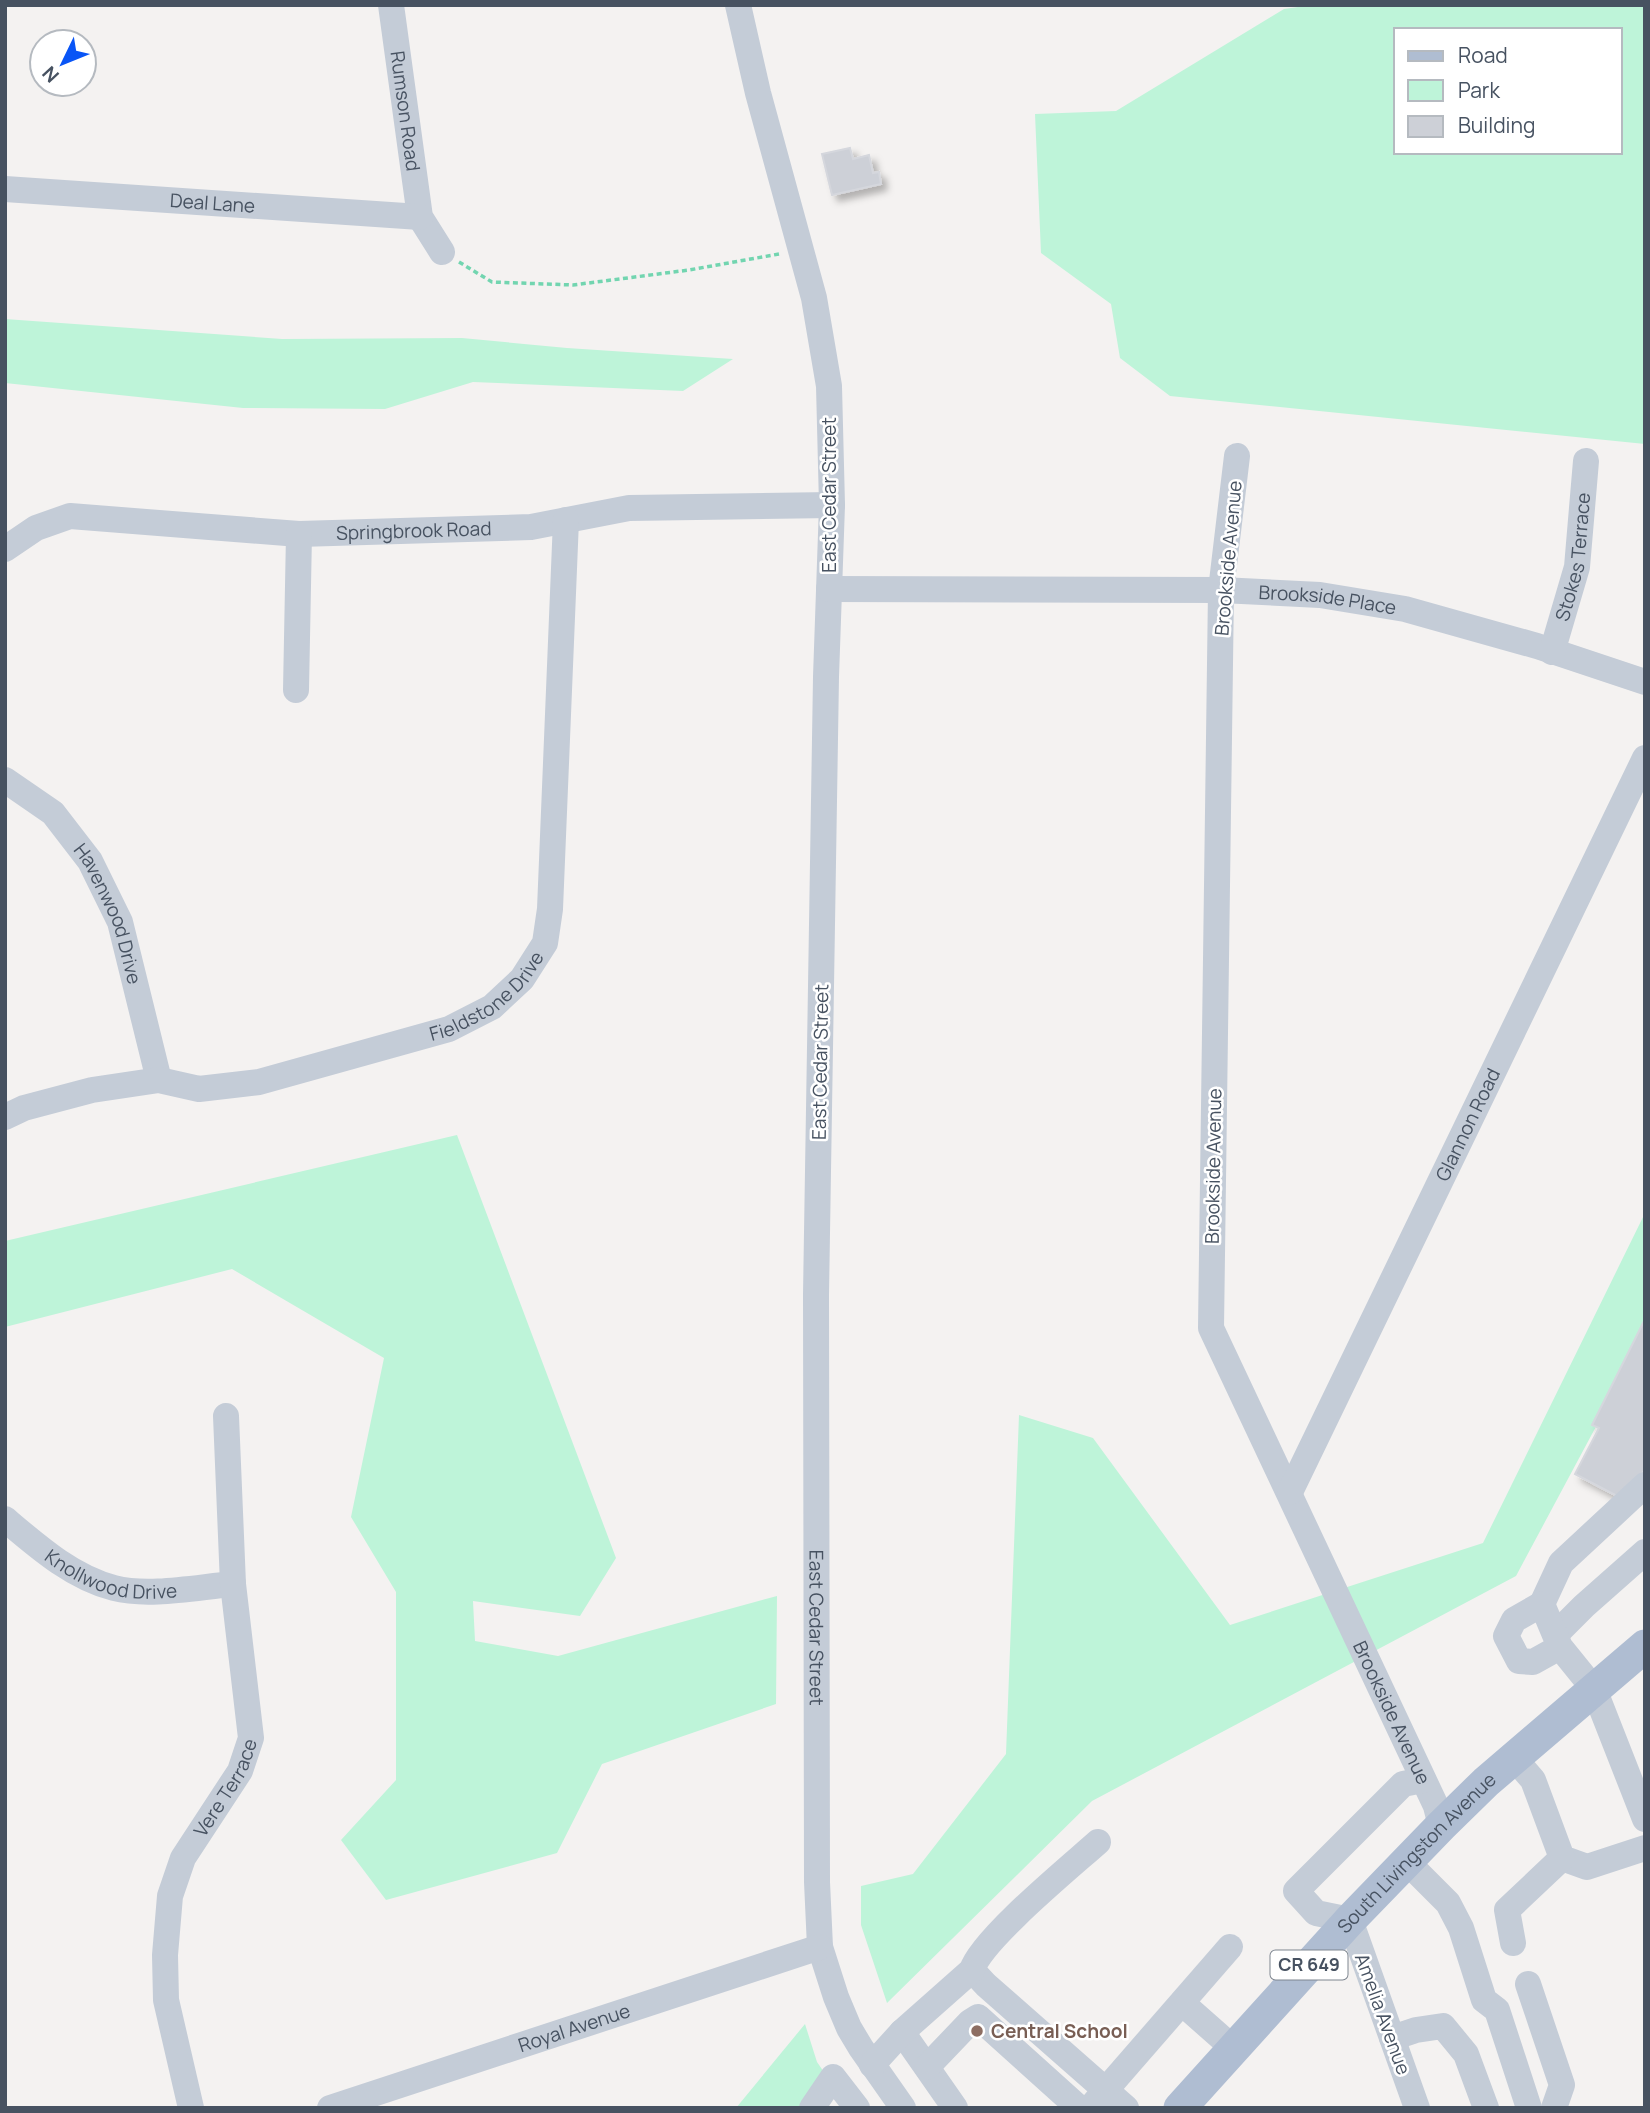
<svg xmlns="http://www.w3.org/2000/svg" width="1650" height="2113" font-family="Manrope,sans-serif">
<defs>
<filter id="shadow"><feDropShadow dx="6" dy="6" stdDeviation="3.5" flood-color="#0004"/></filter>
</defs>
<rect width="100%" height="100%" fill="#f4f2f1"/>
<path fill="#bef4d9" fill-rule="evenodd" d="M1312 5H1645V444L1170 396 1120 358 1111 304 1041 253 1035 114 1116 111 1284 9ZM1396 30H1620V152H1396Z
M5 319 282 339 462 338 567 348 733 359 683 391 473 382 385 409 243 408 5 383Z
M457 1135 616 1558 580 1616 473 1601 475 1641 558 1656 777 1596 776 1704 602 1764 557 1853 386 1900 341 1840 396 1780V1592L351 1517 384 1358 232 1269 5 1327V1241Z
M1645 1213V1335L1516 1576 1092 1801 887 2003 861 1925V1886L913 1874 1006 1754 1019 1415 1093 1438 1230 1625 1483 1543Z
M805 2024 817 2062 826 2075 803 2108H736Z"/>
<path fill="#cdd0d7" stroke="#d5d7dd" stroke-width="2" filter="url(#shadow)" d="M850 148 853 159 869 155 873 173 879 172 881 184 832 195 822 154Z
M1645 1319V1470L1617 1496 1575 1474 1599 1428 1592 1425Z"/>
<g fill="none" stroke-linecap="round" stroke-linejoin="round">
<path stroke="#72d5b0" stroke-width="3.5" stroke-dasharray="5 3.5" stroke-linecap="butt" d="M459 262 492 282 573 285 689 270 779 254"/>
<g stroke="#c4ccd7" stroke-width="26">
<path id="s1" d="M391 5 420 217 442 252"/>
<path id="s2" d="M738 5 758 93 814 298 829 386 832 505 826 677 816 1295 817 1882 820 1947 836 1997 849 2028 861 2048 903 2108"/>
<path id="s3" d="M5 189 420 217"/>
<path id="s4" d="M1237 456 1221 590 1211 1328 1436 1806 1441 1826"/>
<path id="s5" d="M5 549 36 528 70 516 299 534 531 527 629 508 832 505"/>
<path id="s6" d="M829 589 1221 590 1320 595 1405 609 1537 646 1645 682"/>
<path id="s7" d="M1552 652 1577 567 1586 461"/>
<path d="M296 690 299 534"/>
<path id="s8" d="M5 780 53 813 90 861 120 922 159 1080"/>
<path id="s9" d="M5 1117 24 1108 92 1090 159 1080 199 1089 259 1082 449 1029 492 1007 522 979 545 943 550 909 566 520"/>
<path id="s10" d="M1290 1492 1645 758"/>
<path id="s11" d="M5 1519C38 1547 72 1577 114 1588 149 1597 197 1587 233 1584"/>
<path d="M1542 1604 1561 1563 1645 1485"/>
<path d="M1556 1634 1584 1606 1645 1552"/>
<path d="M1560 1647 1533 1662 1519 1661 1506 1636 1514 1620 1542 1604 1560 1647 1594 1689 1645 1819"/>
<path d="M1514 1758 1533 1780 1562 1858 1587 1867 1645 1848"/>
<path d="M1407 1862 1448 1903 1461 1928 1484 2000 1497 2010 1529 2108"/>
<path d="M1513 1943 1507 1910 1562 1858"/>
<path d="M972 1970 986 1985 1126 2108"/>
<path d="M1528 1984 1562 2085 1554 2108"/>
<path d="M1182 2003 1233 2048"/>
<path d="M902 2032 955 2108"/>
<path d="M1392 2038 1416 2030 1443 2026 1466 2054 1486 2108"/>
<path d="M872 2065 902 2032 972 1970C981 1940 1070 1867 1098 1842"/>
<path d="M927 2067 970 2022 978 2017 1079 2108"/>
<path id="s12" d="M191 2108 166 2000 165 1955 170 1896 183 1858 240 1771 251 1738 233 1584 226 1416"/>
<path id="s13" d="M330 2108 820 1947"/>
<path d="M812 2108 833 2077 857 2108"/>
<path d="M1090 2108 1230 1947"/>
<path d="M1417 2108 1350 1920 1316 1913 1296 1891 1403 1784 1423 1780"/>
</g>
<path stroke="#afbdd2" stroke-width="33" id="s14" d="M1180 2108 1350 1920 1441 1826 1486 1782 1645 1646"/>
</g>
<circle fill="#8d6e63" stroke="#fff" stroke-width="2.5" cx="977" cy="2031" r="7"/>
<g text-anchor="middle" stroke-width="5" stroke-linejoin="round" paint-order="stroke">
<rect fill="#fff" stroke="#7e8690" stroke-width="2" x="1270.5" y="1950.5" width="77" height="29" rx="5"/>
<g font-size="18" font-weight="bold" fill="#475261">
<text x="1309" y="1971">CR 649</text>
</g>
<g font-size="19" fill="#475261" stroke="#fff">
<text dy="7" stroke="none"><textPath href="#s1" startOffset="107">Rumson Road</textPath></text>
<text dy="7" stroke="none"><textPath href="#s3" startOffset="208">Deal Lane</textPath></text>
<text transform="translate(829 495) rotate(-90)" y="7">East Cedar Street</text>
<text dy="7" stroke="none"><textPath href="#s5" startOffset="418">Springbrook Road</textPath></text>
<text dy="7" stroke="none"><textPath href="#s7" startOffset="98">Stokes Terrace</textPath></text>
<text transform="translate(1228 558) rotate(-85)" y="7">Brookside Avenue</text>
<text dy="7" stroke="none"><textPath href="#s6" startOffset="499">Brookside Place</textPath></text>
<text dy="7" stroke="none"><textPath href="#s8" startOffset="175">Havenwood Drive</textPath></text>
<text dy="7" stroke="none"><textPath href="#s9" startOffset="508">Fieldstone Drive</textPath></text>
<text transform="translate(820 1062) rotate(-89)" y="7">East Cedar Street</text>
<text dy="7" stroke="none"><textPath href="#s10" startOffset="408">Glannon Road</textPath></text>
<text transform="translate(1213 1166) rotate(-89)" y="7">Brookside Avenue</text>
<text dy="7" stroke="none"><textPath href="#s11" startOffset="124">Knollwood Drive</textPath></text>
<text dy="7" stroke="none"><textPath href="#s2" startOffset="1634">East Cedar Street</textPath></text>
<text dy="7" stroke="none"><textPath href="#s4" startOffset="1298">Brookside Avenue</textPath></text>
<text dy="7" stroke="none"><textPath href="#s12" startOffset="338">Vere Terrace</textPath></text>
<text dy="7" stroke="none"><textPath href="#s14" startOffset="348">South Livingston Avenue</textPath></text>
<text transform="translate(1383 2014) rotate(70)" y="7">Amelia Avenue</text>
<text dy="7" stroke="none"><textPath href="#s13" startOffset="257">Royal Avenue</textPath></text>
</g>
<g font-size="19" font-weight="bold" fill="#785e54" stroke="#fff" text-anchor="start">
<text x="991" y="2038">Central School</text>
</g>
</g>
<rect width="1650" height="2113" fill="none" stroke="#475261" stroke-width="14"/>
<rect x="1394" y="28" width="228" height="126" fill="#ffffff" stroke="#b5bac0" stroke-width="2"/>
<rect x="1408" y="51" width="35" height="10" fill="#afbdd2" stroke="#b5bac0" stroke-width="2"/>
<text x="1458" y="63" font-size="21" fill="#475261">Road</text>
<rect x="1408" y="80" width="35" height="21" fill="#bef4d9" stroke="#b5bac0" stroke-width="2"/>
<text x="1458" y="98" font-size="21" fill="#475261">Park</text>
<rect x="1408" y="116" width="35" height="21" fill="#cdd0d7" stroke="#b5bac0" stroke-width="2"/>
<text x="1458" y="133" font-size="21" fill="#475261">Building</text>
<g transform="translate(63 63) rotate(227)"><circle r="33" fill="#ffffff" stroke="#b5bac0" stroke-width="2"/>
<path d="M0-5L12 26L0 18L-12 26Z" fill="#0955f6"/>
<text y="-10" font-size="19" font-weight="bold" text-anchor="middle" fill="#475261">N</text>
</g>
</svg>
